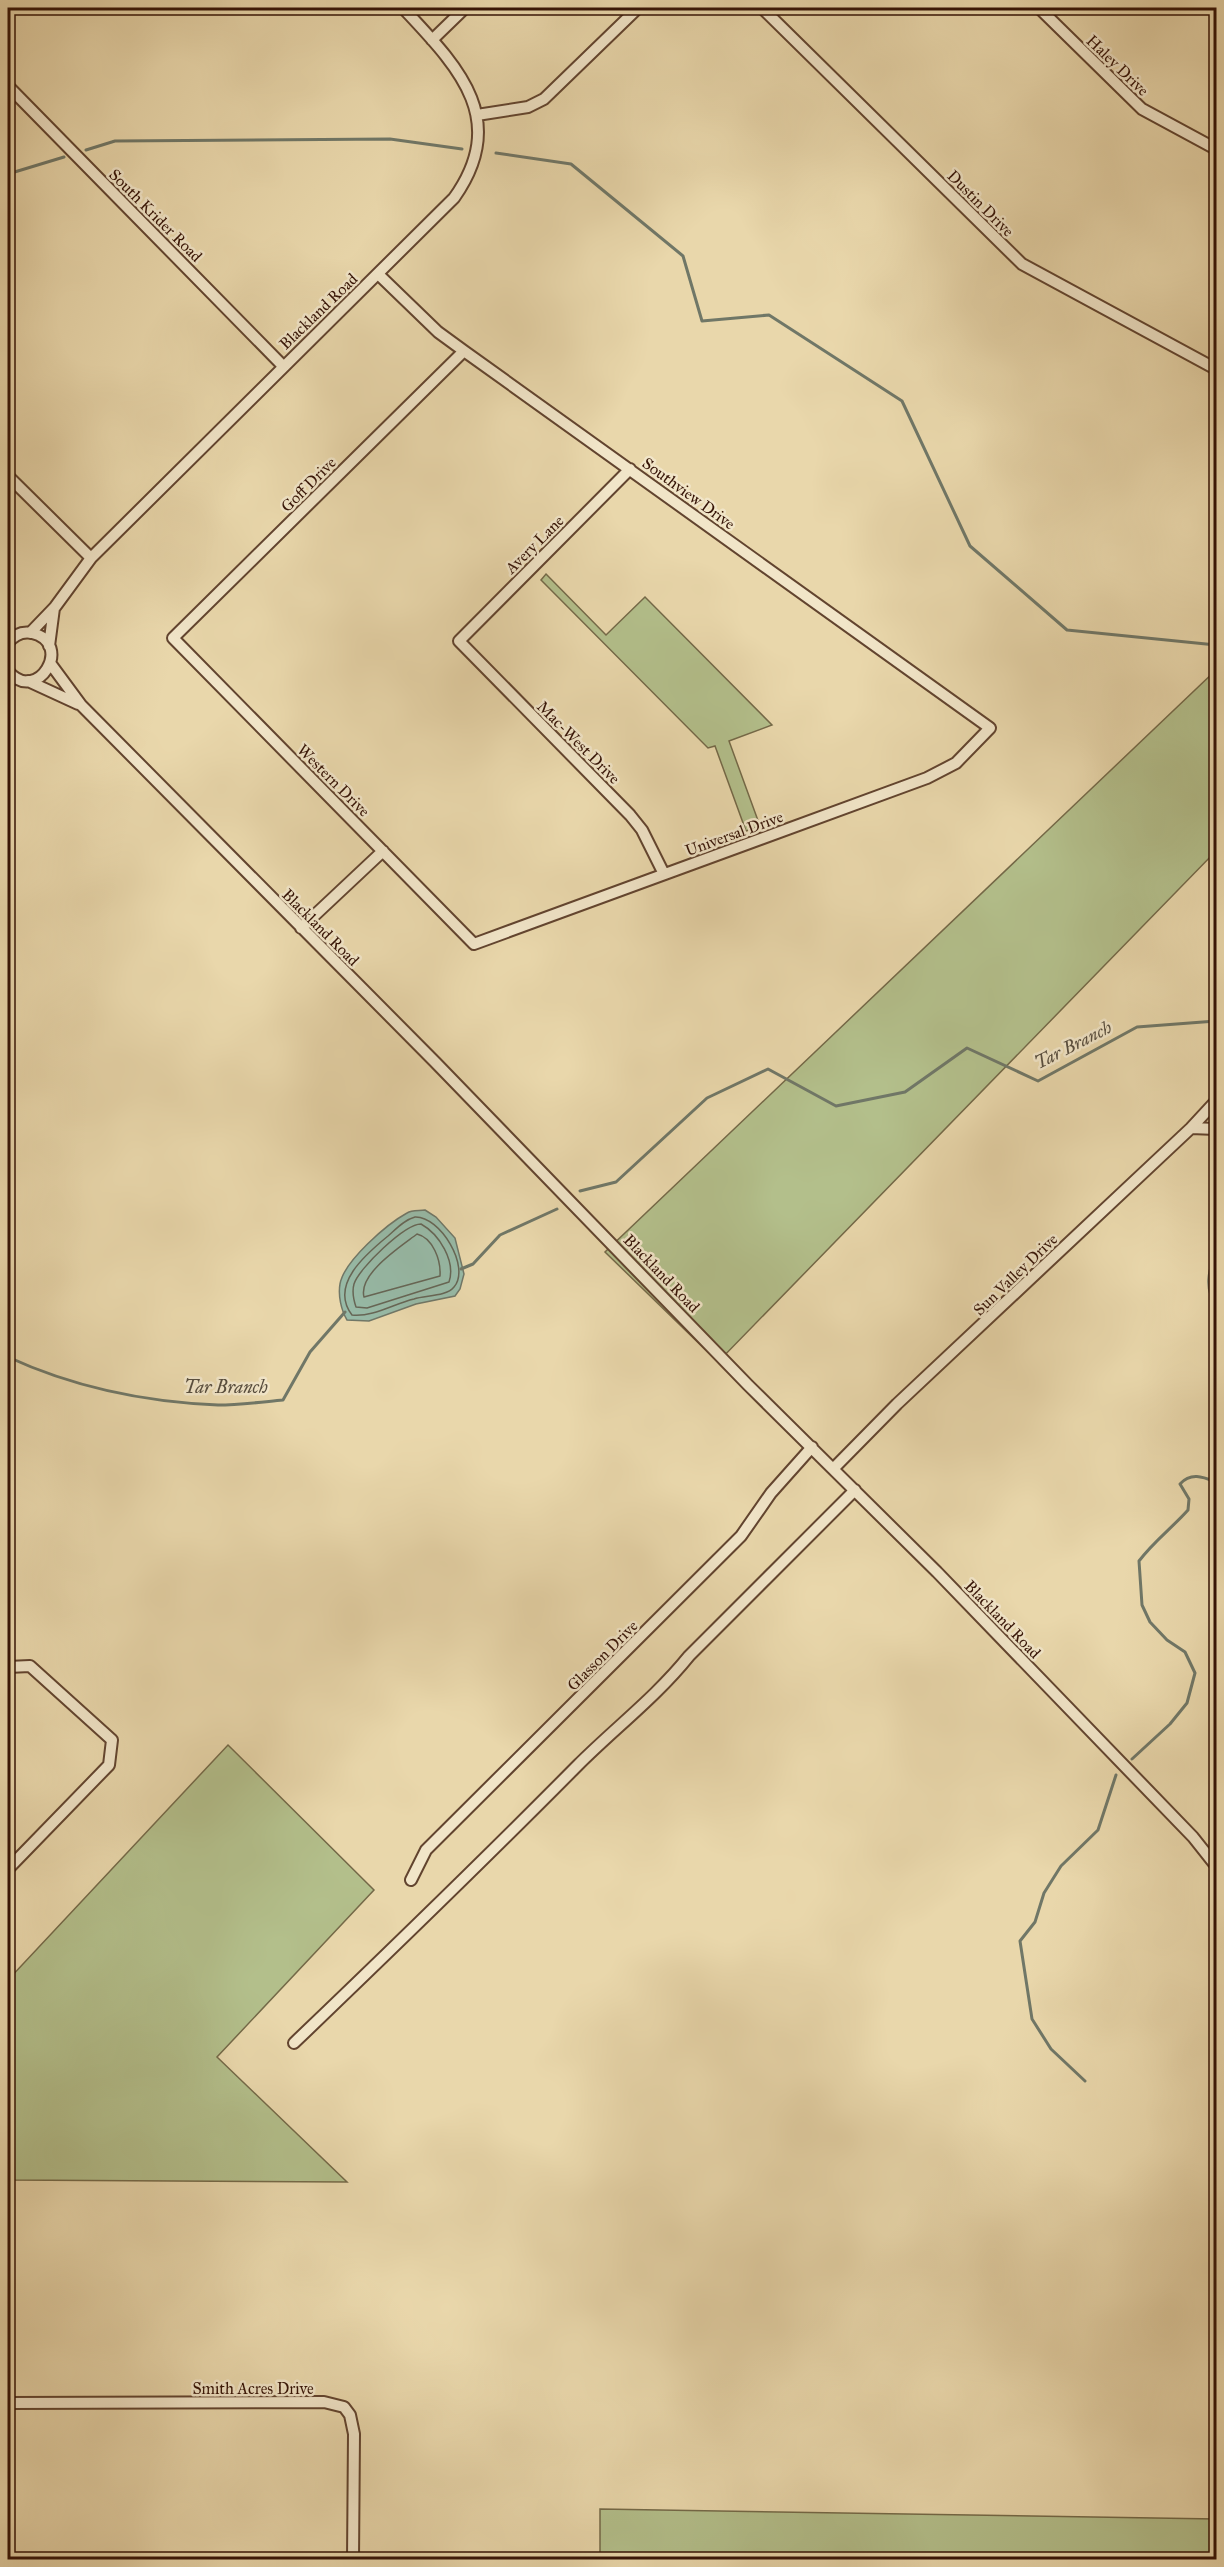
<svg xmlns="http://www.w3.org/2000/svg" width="1224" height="2567" font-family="'IM FELL Great Primer',serif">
<rect width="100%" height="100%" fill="#e9d7ab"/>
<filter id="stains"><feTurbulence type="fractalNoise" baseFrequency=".00333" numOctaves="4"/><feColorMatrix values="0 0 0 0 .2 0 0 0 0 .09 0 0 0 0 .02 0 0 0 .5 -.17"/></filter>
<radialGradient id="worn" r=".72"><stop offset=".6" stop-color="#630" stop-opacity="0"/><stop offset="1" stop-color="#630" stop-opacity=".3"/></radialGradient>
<path fill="#b3bf8b" stroke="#746948" stroke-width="1.5" d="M546 574 606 635 645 597 772 725 729 741 760 826 746 831 715 746 708 748 541 580Z
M1216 670V851L718 1362 605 1252Z
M228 1745 374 1890 217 2057 347 2182 8 2180V1980Z
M600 2509 1216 2519V2559H600Z"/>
<path fill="#97baa7" stroke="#707767" stroke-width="1.5" d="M425 1210 436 1217 455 1238 464 1274 460 1289 455 1296 416 1304 369 1321 347 1320C341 1310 338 1295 340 1284 344 1261 387 1224 407 1213 412 1210 419 1211 425 1210Z
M1216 1253V1306C1204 1291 1207 1269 1216 1253Z"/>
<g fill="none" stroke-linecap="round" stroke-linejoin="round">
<path stroke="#666656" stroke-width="1.5" d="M415 1217C440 1216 471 1267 454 1287 446 1297 425 1295 414 1299 393 1304 374 1317 352 1315 329 1285 366 1254 388 1236 396 1229 404 1220 415 1217Z
M421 1224C439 1234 456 1261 449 1282L367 1308 356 1307C354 1301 352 1291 354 1284 359 1268 405 1224 421 1224Z
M417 1234C433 1238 441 1260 440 1276L364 1297C358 1274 400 1247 417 1234Z"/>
<path stroke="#707767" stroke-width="3" d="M86 150 115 141 390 139 462 149
M496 153 571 164 683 256 702 321 769 315 902 401 970 546 1067 630 1216 645
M8 174 64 157
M580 1191 616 1182 707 1098 768 1069 836 1106 905 1092 967 1048 1038 1081 1137 1027 1216 1021
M461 1269 473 1264 500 1235 557 1209
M8 1357C73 1387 146 1402 218 1405 239 1405 262 1402 283 1400L310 1352 345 1312
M1132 1759 1170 1724 1187 1703 1195 1673 1185 1652 1167 1640 1150 1622 1142 1605 1139 1561C1154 1541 1172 1528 1188 1510L1189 1499 1180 1484C1191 1472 1203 1477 1216 1482
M1085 2081 1051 2049 1032 2019 1020 1941 1035 1922 1044 1893 1061 1866 1098 1830 1116 1775"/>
<defs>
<path id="minor" d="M762 8 1022 264 1216 369
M1039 8 1142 109 1216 149
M432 40 465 8
M8 86 283 366
M477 115 528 107 544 99 638 8
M378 274 438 332 464 351 990 728 956 763 927 778 474 944 173 638 464 351
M630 469 459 641 630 815 642 830 664 874
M8 476 91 558
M30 633 55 607 91 558 454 198C511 118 456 65 403 8
M8 643C14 635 22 631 32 633 75 643 37 706 8 671
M49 646 54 608
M50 663 81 705 435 1062 748 1385 937 1572 1193 1837 1216 1866
M28 681 78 704
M301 928 383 851
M1191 1128 1216 1129
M833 1469 897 1404 1191 1128 1216 1101
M8 1667 30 1666 112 1740 109 1765 8 1869
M411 1880 426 1850 741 1536 771 1493 812 1447
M294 2043C390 1951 485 1859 578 1765 615 1728 656 1697 689 1656L855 1490
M8 2403 324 2402 344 2407 350 2415 354 2434 353 2560"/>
</defs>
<use href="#minor" stroke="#62442f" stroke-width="14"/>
<use href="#minor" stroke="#f1e5c8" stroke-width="10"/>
</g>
<g text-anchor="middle" stroke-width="5" stroke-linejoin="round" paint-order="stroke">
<g font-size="16" fill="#351306" stroke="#f1e5c8">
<text transform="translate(1118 65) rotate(44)" y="6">Haley Drive</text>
<text transform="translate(981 203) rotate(45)" y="6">Dustin Drive</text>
<text transform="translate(156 215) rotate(45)" y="6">South Krider Road</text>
<text transform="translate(318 311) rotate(-44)" y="6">Blackland Road</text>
<text transform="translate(308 484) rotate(-45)" y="6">Goff Drive</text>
<text transform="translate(689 493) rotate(36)" y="6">Southview Drive</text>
<text transform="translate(534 544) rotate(-45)" y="6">Avery Lane</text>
<text transform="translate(579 742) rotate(45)" y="6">Mac-West Drive</text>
<text transform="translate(334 780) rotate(45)" y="6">Western Drive</text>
<text transform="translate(734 833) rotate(-20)" y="6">Universal Drive</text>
<text transform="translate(321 927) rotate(45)" y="6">Blackland Road</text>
<text transform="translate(662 1273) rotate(46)" y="6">Blackland Road</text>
<text transform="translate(1015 1274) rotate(-44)" y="6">Sun Valley Drive</text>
<text transform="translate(1003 1619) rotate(46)" y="6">Blackland Road</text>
<text transform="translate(602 1655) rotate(-45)" y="6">Glasson Drive</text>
<text x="253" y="2394">Smith Acres Drive</text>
</g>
<g font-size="18" font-style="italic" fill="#574d3e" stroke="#f1e5c8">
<text transform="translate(1073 1045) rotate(-27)" y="6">Tar Branch</text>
<text x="226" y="1393">Tar Branch</text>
</g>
</g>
<rect width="1224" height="2567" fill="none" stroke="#e9d7ab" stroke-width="30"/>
<rect x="9" y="9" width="1206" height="2549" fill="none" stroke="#351306" stroke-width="3"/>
<rect x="15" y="15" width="1194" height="2537" fill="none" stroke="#351306" stroke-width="1.5"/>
<rect width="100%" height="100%" filter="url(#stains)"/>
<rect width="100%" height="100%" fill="url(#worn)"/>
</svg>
